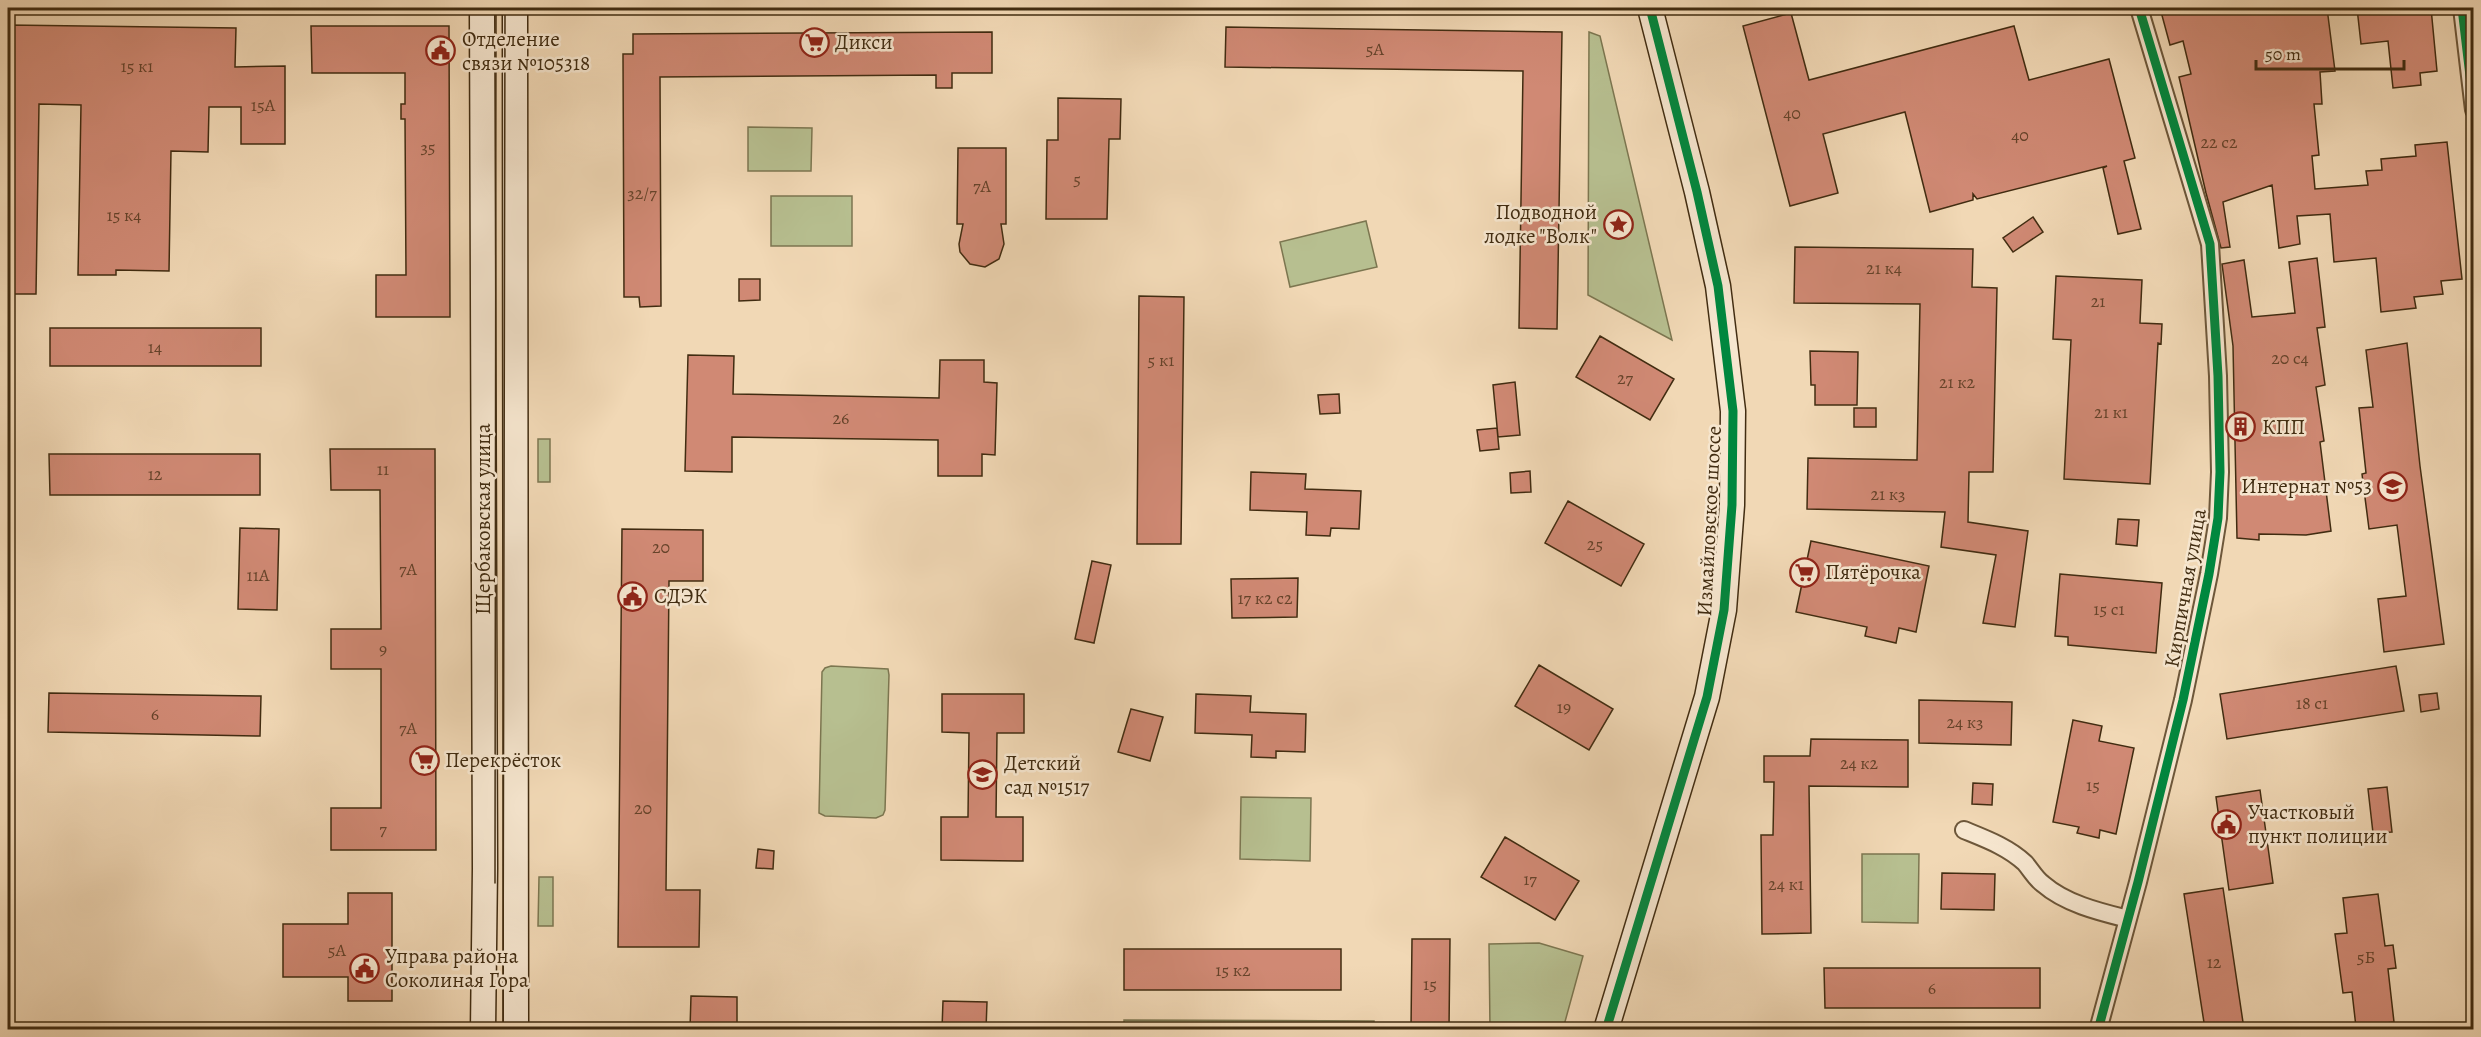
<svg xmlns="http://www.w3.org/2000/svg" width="2481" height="1037" font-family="Alegreya,serif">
<rect width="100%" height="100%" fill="#f1d8b5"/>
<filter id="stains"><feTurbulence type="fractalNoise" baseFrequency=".00333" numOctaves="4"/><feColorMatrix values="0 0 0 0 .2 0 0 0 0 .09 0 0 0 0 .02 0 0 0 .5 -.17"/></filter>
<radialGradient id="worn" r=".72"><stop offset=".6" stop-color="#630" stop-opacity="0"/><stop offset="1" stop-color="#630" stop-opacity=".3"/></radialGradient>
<path fill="#b7bf90" stroke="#7c7650" stroke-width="1.5" d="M1589 32 1600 36 1672 340 1588 295Z
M748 127 812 128 811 171H748Z
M771 196H852V246H771Z
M1366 221 1377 267 1290 287 1280 242Z
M538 439H550V482H538Z
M831 666 888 669 889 675 885 810 883 815 876 818 825 816 819 813 822 672 825 668Z
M1241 797 1311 798 1310 861 1240 859Z
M1862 854H1919L1918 923 1862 922Z
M539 877H553V926H538Z
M1539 943 1583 956 1563 1029H1490L1489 944Z
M1124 1020 1374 1021V1029L1124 1030Z"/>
<path fill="#d08974" stroke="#412c11" stroke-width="1.5" d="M2160 8H2327L2335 71 2320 72 2322 104H2314L2319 155 2312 156 2315 189 2368 185 2366 171 2382 170 2381 159 2416 156 2415 145 2447 142 2462 279 2441 281 2443 294 2414 297 2416 308 2381 312 2376 258 2334 262 2330 214 2297 216 2300 244 2279 248 2272 185 2223 202 2230 247 2221 248 2206 193 2179 77 2191 74 2183 41 2170 45Z
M2357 8H2431L2437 71 2420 73 2421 85 2393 88 2388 41 2361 44Z
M1791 13 1809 80 2014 26 2029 80 2109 59 2135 158 2124 161 2141 229 2118 234 2103 168 2107 166 1977 199 1973 194V200L1930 212 1905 112 1823 134 1838 193 1790 206 1743 26Z
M8 25 236 28 235 67 285 66V144H241V107H209L208 152 171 151 169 271 116 270V275H78L81 105 39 104 36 294H8Z
M311 26H449L450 317H376V275H406L405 119H401V104H405V73H312Z
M1226 27 1562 32 1557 329 1519 328 1523 71 1225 67Z
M992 32V73H952V88H936V75L660 77 661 306 640 307 639 297H624L623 54H633V34Z
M1058 98 1121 99 1120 139H1109L1107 219H1046L1047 140H1058Z
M958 148H1006V224H1001L1004 244 999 259 985 267 970 264 960 252 959 244 963 224H957Z
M2033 217 2043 232 2013 252 2003 238Z
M1795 247 1973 249 1972 287 1997 288 1993 472H1969L1968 522 2028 531 2015 627 1983 623 1996 555 1941 547 1945 512 1807 509 1808 458 1917 460 1920 304 1794 303Z
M2317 258 2325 327 2317 328 2325 385 2316 387 2324 441 2320 442 2331 531 2306 535 2259 534V540L2237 538 2233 346 2222 264 2244 260 2252 317 2295 313 2289 262Z
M2056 276 2142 280 2140 323 2162 324 2161 344 2158 343 2150 484 2064 479 2071 340 2053 339Z
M739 279H760V300L739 301Z
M1139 296 1184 297 1181 544H1137Z
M50 328H261V366H50Z
M1600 336 1674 379 1650 420 1576 377Z
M2407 343 2420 466 2444 644 2384 652 2378 599 2406 596 2397 525 2369 529 2362 474 2366 473 2359 408 2373 407 2366 350Z
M1810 351 1858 352 1857 405H1815V385H1811Z
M688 355 734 356 733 394 939 398 940 360H984V382L997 383 995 455 982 454V476H938V440L732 437V472L685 471Z
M1515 382 1520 435 1498 437 1493 385Z
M1339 394 1340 413 1320 414 1318 395Z
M1854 408H1876V427H1854Z
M1497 428 1499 449 1480 451 1477 430Z
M330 449H435L436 850H331V808H381V669H331V629H381L380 490H331Z
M49 454H260V495H50Z
M1530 471 1531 492 1511 493 1510 473Z
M1251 472 1306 474 1305 489 1361 491 1359 529 1331 528 1330 536 1306 535 1307 512 1250 510Z
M1568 501 1644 544 1621 586 1545 543Z
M2118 519 2139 520 2137 546 2116 544Z
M240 528 279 529 277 610 238 609Z
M622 529 703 530V581H669L666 890H700L699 947H618Z
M1811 541 1929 566 1916 632 1899 628 1896 643 1865 636 1867 627 1796 612Z
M1092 561 1111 565 1094 643 1075 639Z
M2060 574 2162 583 2156 653 2068 645V637L2055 636Z
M1298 578 1297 617 1232 618 1231 579Z
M1539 665 1613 709 1589 750 1515 706Z
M2396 666 2404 711 2227 739 2220 694Z
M49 693 261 696 260 736 48 732Z
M2437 693 2439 709 2421 712 2419 695Z
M942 694H1024V733H997L996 817H1023V861L941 860V817H968L969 733 942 732Z
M1196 694 1251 696 1250 712 1306 714 1305 752 1276 751V758L1251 757 1252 735 1195 733Z
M1919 700 2012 702 2011 745 1919 743Z
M1131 709 1163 717 1150 761 1118 752Z
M2073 720 2102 726 2099 741 2134 748 2116 834 2100 830 2099 838 2077 833 2079 827 2053 822Z
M1811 739 1908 740V787L1809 786 1811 933 1762 934 1761 835H1773L1774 782H1764V756H1810Z
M1973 783 1993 784 1992 805 1972 804Z
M2387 787 2392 832 2373 833 2368 789Z
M2260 790 2273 883 2229 890 2216 797Z
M1505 837 1579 881 1555 920 1481 877Z
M758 849 774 851 773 869 756 868Z
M1942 873 1995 874 1994 910 1941 909Z
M2223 888 2244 1029H2205L2184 894Z
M348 893H392V1001H348V977H283V924H348Z
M2378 894 2385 946 2393 945 2396 968 2388 969 2394 1022 2356 1027 2352 992 2343 993 2335 934 2347 933 2343 898Z
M1412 939H1450L1449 1029H1411Z
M1124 949H1341V990H1124Z
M1824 968H2040V1008H1825Z
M691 996 737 997V1029H690Z
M943 1001 987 1002 986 1029H942Z"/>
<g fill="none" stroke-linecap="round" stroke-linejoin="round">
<defs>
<path id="minor" d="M2462 8 2474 110
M1964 830C1986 839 2008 847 2025 863 2031 870 2036 879 2043 884 2066 904 2100 912 2128 919
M2098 1030 2138 882 2183 700 2209 574 2218 518 2220 472 2218 376 2210 244 2139 8"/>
<path id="secondary" d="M482 8 485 868 483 1030
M515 8 516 1030
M1606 1030 1707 697 1724 610 1732 505 1733 411 1718 286 1697 192 1650 8"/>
</defs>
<use href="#minor" stroke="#6d573a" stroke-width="20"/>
<use href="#secondary" stroke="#412c11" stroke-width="27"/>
<use href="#minor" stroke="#f6e6cf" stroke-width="16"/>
<use href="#secondary" stroke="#f6e6cf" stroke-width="24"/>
<path stroke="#412c11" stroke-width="1.5" d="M495 883 496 8
M503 1030 505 8"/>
<defs>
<path id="cycleway" d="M2462 8 2474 110
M1606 1030 1707 697 1724 610 1732 505 1733 411 1718 286 1697 192 1650 8
M2098 1030 2138 882 2183 700 2209 574 2218 518 2220 472 2218 376 2210 244 2139 8"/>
</defs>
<use href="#cycleway" stroke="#f6e6cf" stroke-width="13"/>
<use href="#cycleway" stroke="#00873e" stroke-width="9"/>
</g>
<defs>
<symbol id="supermarket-ring" viewBox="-11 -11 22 22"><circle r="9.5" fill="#f6e6cf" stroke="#8f2418" stroke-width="1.5"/><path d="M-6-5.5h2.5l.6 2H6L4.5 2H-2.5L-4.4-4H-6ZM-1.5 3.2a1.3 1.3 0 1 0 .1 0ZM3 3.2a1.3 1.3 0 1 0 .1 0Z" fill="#8f2418"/></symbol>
<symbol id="civic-ring" viewBox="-11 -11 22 22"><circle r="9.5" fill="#f6e6cf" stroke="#8f2418" stroke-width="1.5"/><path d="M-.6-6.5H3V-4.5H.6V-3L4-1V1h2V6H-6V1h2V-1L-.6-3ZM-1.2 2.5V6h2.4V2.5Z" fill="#8f2418"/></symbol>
<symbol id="sight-ring" viewBox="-11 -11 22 22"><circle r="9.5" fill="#f6e6cf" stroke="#8f2418" stroke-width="1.5"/><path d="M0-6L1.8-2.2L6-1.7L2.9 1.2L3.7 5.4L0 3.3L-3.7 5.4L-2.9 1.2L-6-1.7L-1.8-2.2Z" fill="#8f2418"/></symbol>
<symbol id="building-ring" viewBox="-11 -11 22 22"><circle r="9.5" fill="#f6e6cf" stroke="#8f2418" stroke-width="1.5"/><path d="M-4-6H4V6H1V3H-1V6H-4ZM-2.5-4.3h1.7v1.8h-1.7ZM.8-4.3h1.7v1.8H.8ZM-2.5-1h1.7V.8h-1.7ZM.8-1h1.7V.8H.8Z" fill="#8f2418"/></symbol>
<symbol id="school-ring" viewBox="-11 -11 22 22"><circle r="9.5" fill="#f6e6cf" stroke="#8f2418" stroke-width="1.5"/><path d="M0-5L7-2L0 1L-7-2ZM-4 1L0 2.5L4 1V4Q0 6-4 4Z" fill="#8f2418"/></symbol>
</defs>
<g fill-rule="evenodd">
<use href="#supermarket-ring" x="798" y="26" width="33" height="33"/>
<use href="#civic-ring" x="424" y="34" width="33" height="33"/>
<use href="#sight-ring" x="1602" y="208" width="33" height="33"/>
<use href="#building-ring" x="2224" y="410" width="33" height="33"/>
<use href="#school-ring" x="2376" y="470" width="33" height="33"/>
<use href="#supermarket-ring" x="1788" y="556" width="33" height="33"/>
<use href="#civic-ring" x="616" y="580" width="33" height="33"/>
<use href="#supermarket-ring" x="408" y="744" width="33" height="33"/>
<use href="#school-ring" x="966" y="758" width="33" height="33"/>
<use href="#civic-ring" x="2210" y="808" width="33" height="33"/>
<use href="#civic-ring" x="348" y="952" width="33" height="33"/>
</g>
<g text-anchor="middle" stroke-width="5" stroke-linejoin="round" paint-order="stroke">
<g font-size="18" fill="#65432a">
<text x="1375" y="55">5А</text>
<text x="137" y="72">15 к1</text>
<text x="263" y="111">15А</text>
<text x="1792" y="119">40</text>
<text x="2020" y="141">40</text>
<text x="2219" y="148">22 с2</text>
<text x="428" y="153">35</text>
<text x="1077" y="185">5</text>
<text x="982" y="192">7А</text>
<text x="642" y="199">32/7</text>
<text x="124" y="221">15 к4</text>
<text x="1884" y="274">21 к4</text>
<text x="2098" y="307">21</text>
<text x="155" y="353">14</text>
<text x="2290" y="364">20 c4</text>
<text x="1161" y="366">5 к1</text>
<text x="1625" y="384">27</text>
<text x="1957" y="388">21 к2</text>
<text x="2111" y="418">21 к1</text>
<text x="841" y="424">26</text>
<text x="383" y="475">11</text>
<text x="155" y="480">12</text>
<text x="1888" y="500">21 к3</text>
<text x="1595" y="550">25</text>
<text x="661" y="553">20</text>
<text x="408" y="575">7А</text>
<text x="258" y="581">11А</text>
<text x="1265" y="604">17 к2 с2</text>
<text x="2109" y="615">15 с1</text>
<text x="383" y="655">9</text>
<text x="2312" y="709">18 с1</text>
<text x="1564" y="713">19</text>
<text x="155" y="720">6</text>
<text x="1965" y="728">24 к3</text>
<text x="408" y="734">7А</text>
<text x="1859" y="769">24 к2</text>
<text x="2093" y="791">15</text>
<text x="643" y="814">20</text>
<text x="383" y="835">7</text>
<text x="1530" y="885">17</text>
<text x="1786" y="890">24 к1</text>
<text x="337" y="956">5А</text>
<text x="2366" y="963">5Б</text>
<text x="2214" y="968">12</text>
<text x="1233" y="976">15 к2</text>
<text x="1430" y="990">15</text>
<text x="1932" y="994">6</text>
</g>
<g font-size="21" fill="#412c11" stroke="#f6e6cf" text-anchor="start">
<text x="462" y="46">Отделение<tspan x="462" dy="24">связи №105318</tspan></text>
<text x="835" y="49">Дикси</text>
<text x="1597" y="219" text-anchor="end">Подводной<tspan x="1597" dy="24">лодке "Волк"</tspan></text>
<text x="2262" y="434">КПП</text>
<text x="2372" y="493" text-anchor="end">Интернат №53</text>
<text x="1825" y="579">Пятёрочка</text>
<text x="654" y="603">СДЭК</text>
<text x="445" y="767">Перекрёсток</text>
<text x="1004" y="770">Детский<tspan x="1004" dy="24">сад №1517</tspan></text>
<text x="2248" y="819">Участковый<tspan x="2248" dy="24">пункт полиции</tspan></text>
<text x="385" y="963">Управа района<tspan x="385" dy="24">Соколиная Гора</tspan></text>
</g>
<g font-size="21" fill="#412c11" stroke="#f6e6cf">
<text transform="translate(483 519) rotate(-90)" y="7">Щербаковская улица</text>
<text transform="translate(1709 521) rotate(-87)" y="7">Измайловское шоссе</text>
<text transform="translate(2185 588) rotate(-80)" y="7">Кирпичная улица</text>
</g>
</g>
<rect width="2481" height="1037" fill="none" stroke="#f1d8b5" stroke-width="30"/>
<rect x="9" y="9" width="2463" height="1019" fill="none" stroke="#412c11" stroke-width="3"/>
<rect x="15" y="15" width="2451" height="1007" fill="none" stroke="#412c11" stroke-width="1.5"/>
<path d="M2256 60v9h148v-9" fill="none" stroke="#412c11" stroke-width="3"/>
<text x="2265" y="60" font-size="18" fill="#412c11" stroke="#f6e6cf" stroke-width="4.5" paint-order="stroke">50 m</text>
<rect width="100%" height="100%" filter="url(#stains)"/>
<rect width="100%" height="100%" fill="url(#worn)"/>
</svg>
